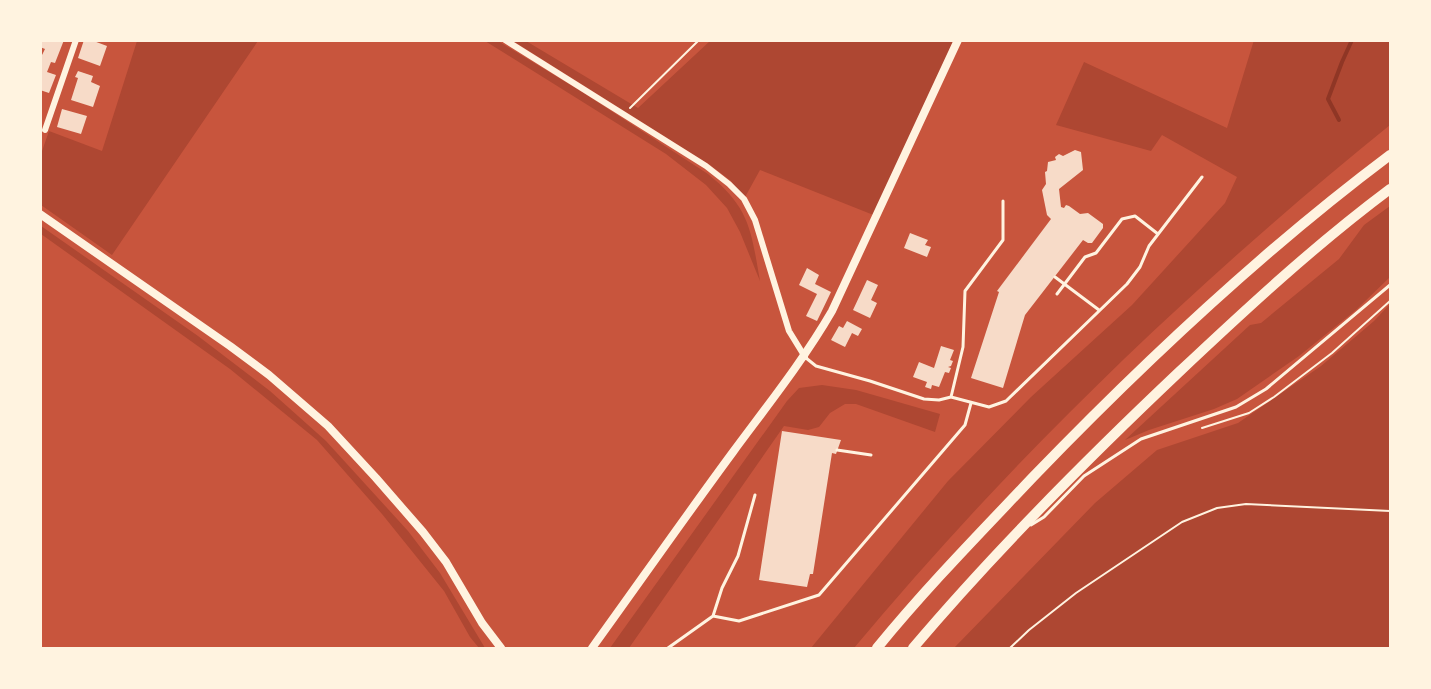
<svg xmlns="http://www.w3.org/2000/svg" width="1431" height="689" font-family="Lato,sans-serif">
<rect width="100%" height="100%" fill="#c8553d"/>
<path fill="#ae4732" d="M1254 40 1390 41V125C1196 282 1014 456 854 648H811L948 481 1031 397 1132 305 1225 203 1237 177 1162 135 1151 151 1056 125 1084 62 1227 128Z
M137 41H258L112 255 41 205V154L49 131 102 151Z
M485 41H498L582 92 708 174C750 208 751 230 760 281L740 232 727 208 706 185 666 154Z
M513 41H526L638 108 710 41H953L876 216 760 170 744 199 731 181 710 165Z
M1390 206V277L1356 310 1299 356 1237 399 1214 409 1149 430 1125 440 1250 325 1261 323 1339 259 1364 225Z
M41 226 198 336 270 391 326 441 408 531 440 573 485 648H479L470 637 444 591 382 514 317 440 230 369 41 234Z
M1390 304V648H954L1095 503 1157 450 1238 423 1321 366 1374 321Z
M822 385 856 390 940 414 935 432 856 404H845L830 413 819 427 808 430 784 426 629 648H610L787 401 799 388Z"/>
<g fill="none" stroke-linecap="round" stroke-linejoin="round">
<path stroke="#8f3625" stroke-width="4" d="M1339 120 1328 99 1342 62 1352 40"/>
</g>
<path fill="#f7dbc8" d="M40 40H64L55 63 51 62 47 72 56 75 49 93 40 90V59L45 49 40 47Z
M84 40H91L107 46 100 66 78 58Z
M78 71 93 76 91 82 100 86 93 107 71 100 78 78 75 77Z
M62 109 87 116 81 134 57 127Z
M1075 150 1081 152 1083 170 1059 189 1061 207 1064 208 1066 205 1069 206 1080 214 1088 213 1103 224V228L1092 243H1088L1083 240 1025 315 1003 388 971 378 999 292 997 291 1051 219 1047 215 1042 190 1046 184 1045 172 1047 171 1048 162 1056 160 1055 157 1059 154 1063 156Z
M910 233 928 240 925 245 931 247 927 257 904 248Z
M807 268 819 275 815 284 831 292 817 321 806 316 817 294 799 285Z
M867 280 878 285 871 300 877 303 870 318 853 310Z
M847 321 862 329 858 336 852 333 845 347 831 340 839 326 843 328Z
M941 346 954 350 950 360 953 361 951 366 948 367 951 368 949 373 945 372 939 387 932 385 931 389 925 387 927 382 913 377 919 362 934 368Z
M782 431 841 440 836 454 832 453 813 574H810L807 587 759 580Z"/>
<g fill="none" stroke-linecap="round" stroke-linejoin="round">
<path stroke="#fff3e0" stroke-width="2" d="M630 108 699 40
M1202 428 1249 413 1274 397 1332 353 1390 301
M1010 648 1029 630 1076 593 1182 522 1217 508 1246 504 1390 511"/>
<path stroke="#fff3e0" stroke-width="3" d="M1055 277 1099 310
M1057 294 1085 257 1096 253 1122 219 1135 216 1158 234
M806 358 816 366 870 381 924 399 939 400 951 397 989 407 1006 401 1127 284 1140 267 1149 246 1202 177
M951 397 963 347 965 291 1003 240V201
M837 450 871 455
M1031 525 1044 517 1084 476 1141 439 1236 407 1266 389 1390 285
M713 616 722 588 738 556 755 495
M668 648 713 616 739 621 819 595 965 425 971 403"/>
<path stroke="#fff3e0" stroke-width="6" d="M505 40 706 166 729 184 744 199 755 220 789 331 805 357
M45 130 76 40"/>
<path stroke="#fff3e0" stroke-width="8" d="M40 214 230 346 269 375 328 426 376 478 423 532 446 562 482 623 501 648"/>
<path stroke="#fff3e0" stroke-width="8" d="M592 648C639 583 685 517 733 452 767 406 803 361 832 311L958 40"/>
<path stroke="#fff3e0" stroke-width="10" d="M877 648C926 588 980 533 1033 477 1144 362 1262 251 1390 155
M913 648C995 551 1085 461 1178 373 1246 309 1315 245 1390 189"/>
</g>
<rect width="1431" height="689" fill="none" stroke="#fff3e0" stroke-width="84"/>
</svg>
